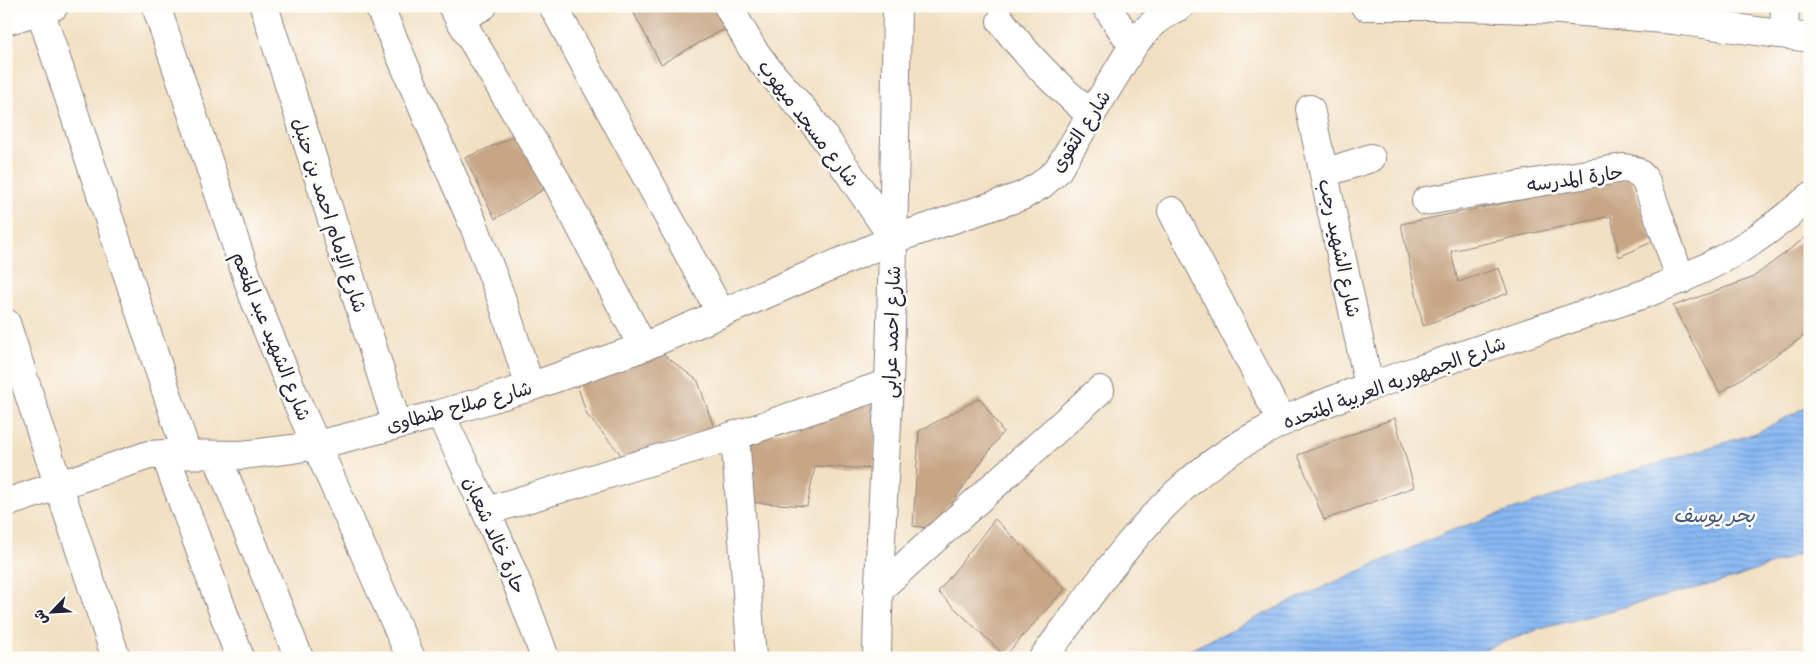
<svg xmlns="http://www.w3.org/2000/svg" width="1816" height="664" font-family="Mynerve,'Playpen Sans Arabic',sans-serif">
<defs>
<pattern id="water-rules" width="6" height="5" patternUnits="userSpaceOnUse" patternTransform="scale(1.25)"><rect width="6" height="5" fill="#88b8f3"/><path d="M0 2.5h6" fill="none" stroke="#6f95c6"/></pattern>
</defs>
<rect width="100%" height="100%" fill="#fdfcf7"/>
<filter id="ink" filterUnits="userSpaceOnUse"><feTurbulence type="fractalNoise" baseFrequency=".02" numOctaves="2"/><feDisplacementMap in="SourceGraphic" scale="10" xChannelSelector="R" yChannelSelector="G"/><feConvolveMatrix kernelMatrix="1 2 1 2 8 2 1 2 1" color-interpolation-filters="sRGB"/></filter>
<filter id="wash" filterUnits="userSpaceOnUse"><feTurbulence type="fractalNoise" baseFrequency=".0096" numOctaves="4" result="noise"/><feDisplacementMap in="SourceGraphic" scale="20" xChannelSelector="R" yChannelSelector="G"/><feGaussianBlur stdDeviation="1.12" result="paint"/><feColorMatrix in="noise" values="0 0 0 0 0 0 0 0 0 0 0 0 0 0 0 0 0 1.4 0 .05"/><feComposite in="paint" operator="in"/></filter>
<g filter="url(#wash)">
<rect width="100%" height="100%" fill="#f2e0c3"/>
<path fill="url(#water-rules)" stroke="#556d97" d="M1810 405V550L1735 578 1540 629 1461 658H1173L1285 604 1452 530 1597 482 1756 433Z"/>
<g id="blocks">
<path fill="#c7a685" d="M630 6H718L730 26 661 64Z
M518 135 549 186 495 219 465 158Z
M1631 178 1652 242 1619 257 1611 216 1451 251 1458 282 1499 268 1508 293 1423 326 1401 224Z
M1806 237 1810 247V332L1720 393 1673 306 1752 278Z
M659 351 698 381 714 428 624 458 587 415 576 381Z
M980 398 1003 432 933 529 913 526 919 431Z
M876 401 874 469 815 466 807 506 746 502 744 444Z
M1395 418 1414 487 1324 520 1298 455Z
M995 519 1065 589 1005 656 938 592Z"/>
</g>
</g>
<g filter="url(#ink)">
<use href="#blocks" fill-opacity="0" stroke="#8a817f" stroke-width="1"/>
<g fill="none" stroke-linecap="round" stroke-linejoin="round">
<defs>
<path id="street" d="M156 6 253 295 294 395 411 658
M264 6 397 424
M379 6 474 226 502 300 530 387
M452 6 556 180 643 347
M553 6 721 313
M728 6 752 48 769 71 806 113 823 135 894 239
M1106 6 1133 46
M1365 6H1434L1560 10 1674 20 1810 38
M40 10 187 454
M459 19 483 6
M6 21 54 6
M1001 21C1029 59 1056 84 1091 115
M1784 34 1785 6
M1310 109 1369 386
M1324 173 1371 158
M1426 201 1623 168C1635 169 1643 174 1648 186L1681 280
M1172 211 1282 422
M6 323 59 487 116 658
M440 414C479 494 516 573 545 658
M735 435 752 658
M165 454 240 658
M217 456 299 658
M6 503 149 455 165 454 242 455 292 449 317 445 440 414 530 387 643 347 894 239 1022 196 1041 185 1057 171 1133 46C1146 28 1160 15 1180 6
M487 511 746 432 889 383
M878 590 1100 390"/>
<path id="secondary" d="M877 658C878 565 885 474 889 381 894 256 895 131 897 6
M1043 658C1088 599 1132 531 1188 483 1259 420 1353 392 1442 362 1510 339 1579 316 1647 293 1683 279 1719 263 1751 242 1772 228 1791 213 1810 197"/>
</defs>
<use href="#street" stroke="#8a817f" stroke-width="30"/>
<use href="#secondary" stroke="#8a817f" stroke-width="30"/>
<use href="#street" stroke="#fff" stroke-width="28"/>
<use href="#secondary" stroke="#fff" stroke-width="28"/>
</g>
</g>
<g text-anchor="middle" stroke-width="5" stroke-linejoin="round" paint-order="stroke">
<g font-size="19" fill="#22223b" stroke="#fdfcf7">
<text transform="translate(809 123) rotate(53)" y="7">شارع مسجد ميهوب</text>
<text transform="translate(1080 131) rotate(-57)" y="7">شارع التقوى</text>
<text transform="translate(1575 178) rotate(-8)" y="7">حارة المدرسه</text>
<text transform="translate(330 215) rotate(72)" y="7">شارع الإمام احمد بن حنبل</text>
<text transform="translate(1340 248) rotate(78)" y="7">شارع الشهيد رجب</text>
<text transform="translate(891 332) rotate(-88)" y="7">شارع احمد عرابى</text>
<text transform="translate(272 336) rotate(68)" y="7">شارع الشهيد عبد المنعم</text>
<text transform="translate(1394 382) rotate(-20)" y="7">شارع الجمهوريه العربية المتحده</text>
<text transform="translate(459 406) rotate(-15)" y="7">شارع صلاح طنطاوى</text>
<text transform="translate(495 535) rotate(66)" y="7">حارة خالد شعبان</text>
</g>
<g font-size="20" font-style="italic" fill="#46567b" stroke="#fdfcf7">
<text x="1714" y="522">بحر يوسف</text>
</g>
</g>
<rect width="1816" height="664" fill="none" stroke="#fdfcf7" stroke-width="25"/>
<g transform="translate(52 612) rotate(245)" stroke="#fdfcf7" stroke-width="4" paint-order="stroke">
<path d="M0-4L9 19L0 12L-9 19Z" fill="#22223b"/>
<text y="-8" font-size="14" font-weight="bold" text-anchor="middle" fill="#22223b">ش</text>
</g>
</svg>
